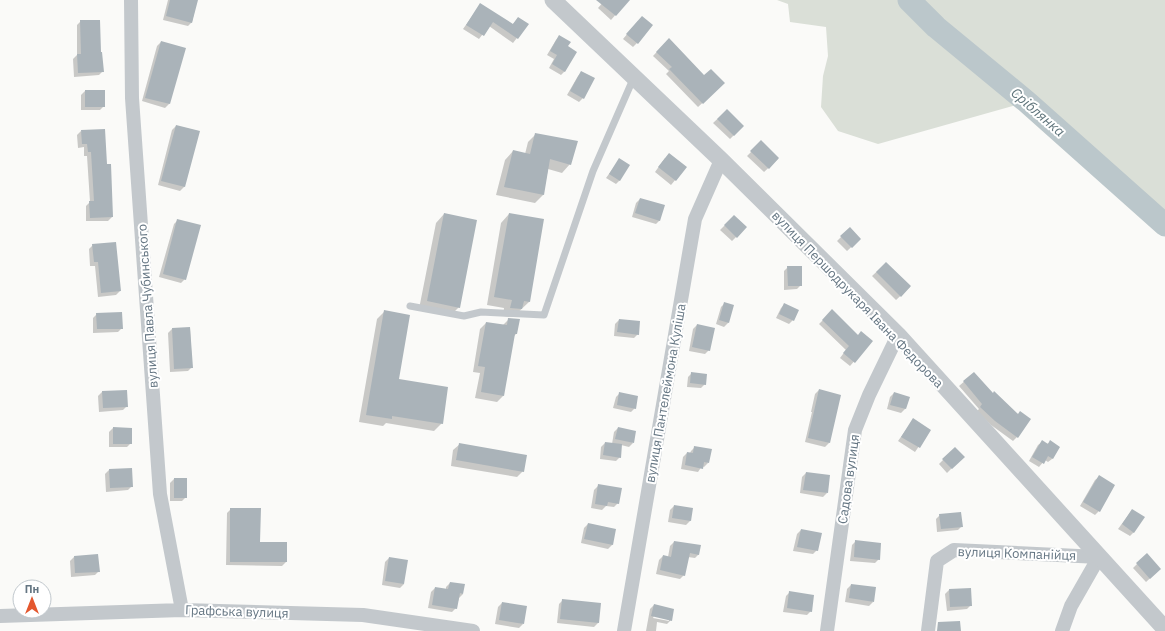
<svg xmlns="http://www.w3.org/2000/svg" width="1165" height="631" font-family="'IBM Plex Sans',sans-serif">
<rect width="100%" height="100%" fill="#fafaf8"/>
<path fill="#dadfd7" d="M777 0H1165V225L1027 102 878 144 838 131 821 107 823 76 828 56 826 27 790 22 788 4Z"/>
<path fill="#0003" fill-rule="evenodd" d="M168 0H197L192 22 188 26 163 20Z
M605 0H621L625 4 611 20 598 8Z
M480 5 512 25 518 18 527 25 513 43 489 26 479 39 463 29Z
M81 21 103 71 99 75 74 77 73 59 77 55V25Z
M638 21 637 43 633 47 623 39Z
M560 36 566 47 565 71 561 75 549 68 554 59 547 55 556 40Z
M669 39 704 77 724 83 698 107 666 74 669 71 653 56Z
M161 42 169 104 165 108 142 101 157 46Z
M582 72 583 98 579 102 567 95 578 76Z
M85 91 104 106 100 110H81V95Z
M727 110 743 126 730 139 713 123Z
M176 126 198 131 184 187 180 191 158 185 172 130Z
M81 131 106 165 112 217 108 221H86V206L90 202 87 156H84V147L78 148 77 135Z
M536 134 570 164 562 173 548 169 543 195 535 203 496 195 505 160 513 151 525 154 528 142Z
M761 142 778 159 764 172 747 156Z
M665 158 686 167 671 185 655 172Z
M619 160 620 180 616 184 606 178Z
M640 199 660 220 656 224 632 217 636 203Z
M444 214 459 307 450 316 419 309 436 223Z
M509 214 543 220 529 302 513 317 503 316 504 308 487 305 501 223Z
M734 216 746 227 732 241 720 230Z
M178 220 185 279 181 283 159 277 174 224Z
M850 228 860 239 847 251 837 241Z
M93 245 120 291 116 295 98 297 95 266H90L89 249Z
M886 263 910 287 896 300 872 276Z
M788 267 801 285 797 289 784 290V271Z
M725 303 728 323 724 327 716 324 721 307Z
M785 304 793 320 789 324 776 318 781 308Z
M385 311 398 380 442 423 434 431 386 423 383 426 359 422 377 319Z
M832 311 858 336 872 341 850 366 840 358 846 350 819 324Z
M97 314 122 328 118 332 93 333V318Z
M509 319 516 334 513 337 503 396 497 402 475 398 480 373 473 372 480 329 486 323 502 326Z
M619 320 638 334 634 338 614 336 615 324Z
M697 325 709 350 705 354 689 351 693 329Z
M190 328 192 367 188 371 170 372 168 333 172 329Z
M692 373 705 384 701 388 687 387 688 377Z
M974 373 1017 437 1013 441 991 425 977 411 979 409 959 386Z
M819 390 829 443 825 447 805 442 812 412H811L815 394Z
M126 391 127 406 123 410 99 412 98 396 102 392Z
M620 393 635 408 631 412 613 408 616 397Z
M894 393 909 398 905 409 901 413 887 409 890 397Z
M913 420 930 430 915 452 898 441Z
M113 428 131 443 127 447H109V432Z
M618 428 633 443 629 447 621 445 620 457 616 461 600 459 601 447 605 443 612 444 614 432Z
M1042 442 1047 444 1050 442 1059 447 1052 459 1048 462 1045 460 1039 467 1029 461 1038 445Z
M460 444 523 471 517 477 451 466 453 450Z
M695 447 708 463 704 467 702 466 698 472 681 469 683 457 687 453H690L691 451Z
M955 448 963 457 947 473 939 464Z
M109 470 132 486 128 490 106 492 105 474Z
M806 473 827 493 823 497 800 493 802 477Z
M1099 477V511L1095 515 1080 506 1095 480Z
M174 479 186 497 182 501H170V483Z
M598 486 618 503 614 507 606 506 602 510 591 508 594 490Z
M674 506 692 509 690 521 686 525 668 522 670 510Z
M231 509 259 543 286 562 282 566 226 565 227 513Z
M1132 510 1134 532 1130 536 1118 529Z
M940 515 962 526 958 530 937 532 936 519Z
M588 524 615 530 612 545 608 549 581 543 584 528Z
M801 530 817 550 813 554 793 551 797 534Z
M856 541 879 559 875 563 850 561 852 545Z
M674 542 699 554 695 558 688 557 684 575 680 579 656 574 659 560 663 556 668 557 670 546Z
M1147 554 1160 569 1146 582 1133 568Z
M74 557 99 571 95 575 71 577 70 561Z
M389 558 404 584 400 588 382 585 385 562Z
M450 583 463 594 459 598 456 608 452 612 428 608 431 592 435 588 446 590V587Z
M851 585 873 602 869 606 845 602 847 589Z
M949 590 971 605 967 609 947 611 945 594Z
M790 592 811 611 807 615 783 612 786 596Z
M563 600 600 604 598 623 594 627 557 623 559 604Z
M502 603 523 624 519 628 495 624 498 607Z
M654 605 671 620 667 624 657 622 656 631H646L650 609ZM654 616 669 619V621L653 618Z"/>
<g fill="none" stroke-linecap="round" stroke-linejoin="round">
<path stroke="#bbc7cb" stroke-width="23" d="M909 0 936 27 1027 102 1165 225"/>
</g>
<path fill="#aab3b9" d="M170 0H198L192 23 166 16Z
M596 0H630L616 16Z
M480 3 513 24 518 17 529 24 518 39 493 22 484 36 466 25Z
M642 16 653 25 638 44 626 34Z
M80 20H100L101 52H102L104 72 78 73 77 54H81Z
M559 35 571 42 568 46 577 52 565 72 552 64 557 55 550 51Z
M669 38 704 75 711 69 725 83 703 104 669 69 672 67 656 52Z
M161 41 186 48 170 104 145 98Z
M581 71 595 78 584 99 570 91Z
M85 90H105V107H85Z
M727 109 744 126 734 136 717 119Z
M176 125 200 131 185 187 161 181Z
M105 129 107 164H111L113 217 90 218 89 201H94L91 152H88L87 144H82L81 130Z
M535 133 578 141 571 165 550 159 544 195 504 187 513 150 530 154Z
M761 140 779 158 769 169 750 151Z
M669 153 687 167 676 181 658 167Z
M619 158 630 165 620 181 609 174Z
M640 198 665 205 660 221 635 213Z
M444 213 477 220 460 308 427 301Z
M509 213 544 219 530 302 524 301 522 309 510 308 512 300 494 297Z
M734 215 747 227 737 238 724 225Z
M177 219 201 225 186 280 163 274Z
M850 227 861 239 852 248 840 236Z
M116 242 121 291 101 293 98 262H94L92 244Z
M886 262 911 286 901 297 876 272Z
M787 266H802V286H788Z
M724 302 734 305 729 323 719 320Z
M784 303 799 310 794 321 779 314Z
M832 309 858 335 861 331 873 341 855 363 843 353 849 346 822 320Z
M384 310 410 315 399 379 448 387 443 424 392 416V419L366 415Z
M122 312 123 329H97L96 313Z
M508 318 520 319 517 334H515L504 396 481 392 485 367 478 366 486 322 507 325Z
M619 319 640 321 639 335 617 332Z
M697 324 715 328 710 351 692 347Z
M190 327 193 368 174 369 172 328Z
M691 372 707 374 706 385 690 383Z
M974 372 993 393 994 391 1018 414 1020 411 1031 419 1018 438 995 421 980 407 982 404 963 381Z
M819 389 841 395 830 443 808 438Z
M127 390 128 407 103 408 102 391Z
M619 392 638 396 636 409 617 405Z
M894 392 910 397 906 409 890 405Z
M913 418 931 430 920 448 901 437Z
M113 427 132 428V444H113Z
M618 427 636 431 634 443 615 439Z
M1042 440 1048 444 1050 440 1060 447 1053 459 1048 456 1044 464 1032 457Z
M605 442 622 444 621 458 603 455Z
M459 443 527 455 524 472 456 460Z
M694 446 712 449 709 463 704 462 703 469 685 465 687 452 693 453Z
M955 447 965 457 952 469 942 459Z
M132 468 133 487 110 488 109 469Z
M806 472 830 475 828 493 803 490Z
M1099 475 1115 485 1100 512 1083 502Z
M174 478H187V498H174Z
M598 484 622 488 619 504 608 502 607 506 595 504Z
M674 505 693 508 691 521 672 518Z
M230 508H261L260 542H287V562H230Z
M1132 509 1145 517 1134 533 1122 524Z
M961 512 963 527 941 529 939 514Z
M588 523 616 529 613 545 584 539Z
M801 529 822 533 818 551 797 547Z
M855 540 881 543 880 560 854 557Z
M674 541 701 545 699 555 690 553 685 576 660 570 663 555 671 557Z
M1147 553 1161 569 1150 579 1136 563Z
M98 554 100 572 75 573 74 556Z
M389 557 408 560 404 584 385 581Z
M450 582 465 584 463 594 460 593 457 609 432 605 435 587 448 589Z
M851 584 876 587 874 602 849 598Z
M971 588 972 606 950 607 949 589Z
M789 591 814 595 812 612 787 608Z
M562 599 601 603 599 623 560 619Z
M502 602 527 606 524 624 499 620Z
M654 604 674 609 672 621 651 616Z
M960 621 961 631H937L938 622Z"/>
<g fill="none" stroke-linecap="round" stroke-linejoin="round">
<path stroke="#c3c8cc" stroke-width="7" d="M410 306 464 316 481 312 544 315 593 171 634 77"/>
<path stroke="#c3c8cc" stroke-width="14" d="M131 0 132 98 160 494 182 610
M0 616 182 610 363 615 473 631
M624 631 695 219 721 160
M827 631 855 430 869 395 898 335
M928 631 937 561 954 550 1099 557 1071 606 1062 631"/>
<path stroke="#c3c8cc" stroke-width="17" d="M553 0 721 160 898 335 1165 629"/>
</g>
<g text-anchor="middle" stroke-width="4" stroke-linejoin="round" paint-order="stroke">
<g font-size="13" fill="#657683" stroke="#fff">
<text transform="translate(858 299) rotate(46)" y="5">вулиця Першодрукаря Івана Федорова</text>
<text transform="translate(147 306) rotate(-94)" y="5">вулиця Павла Чубинського</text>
<text transform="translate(665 393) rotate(-80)" y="5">вулиця Пантелеймона Куліша</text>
<text transform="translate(848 479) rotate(-82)" y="5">Садова вулиця</text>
<text transform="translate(1017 553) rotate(2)" y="5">вулиця Компанійця</text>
<text transform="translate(237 611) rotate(2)" y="5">Графська вулиця</text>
</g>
<g font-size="14" font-style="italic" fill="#60757c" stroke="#fff">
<text transform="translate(1038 112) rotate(41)" y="5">Сріблянка</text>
</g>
</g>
<g transform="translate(32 599)"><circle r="19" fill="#ffffff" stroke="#c1c8cd"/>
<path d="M0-3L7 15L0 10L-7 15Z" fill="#e4572e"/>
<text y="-6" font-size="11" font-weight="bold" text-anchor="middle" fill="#657683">Пн</text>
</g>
</svg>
